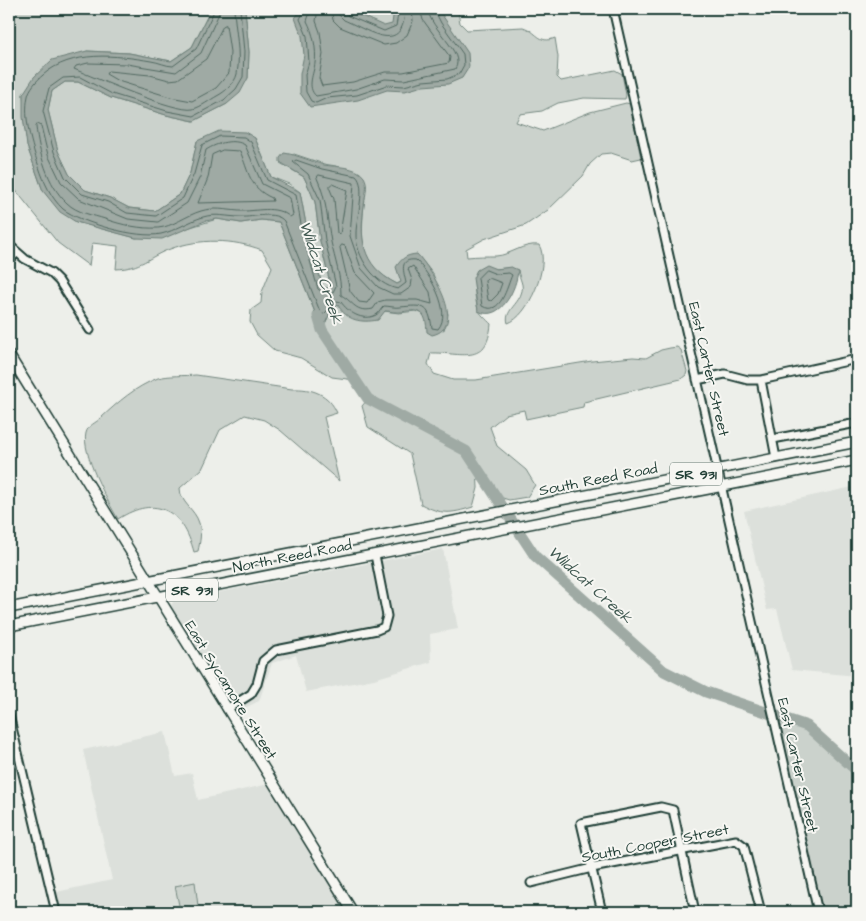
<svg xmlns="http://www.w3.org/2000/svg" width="866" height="921" font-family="'Architects Daughter',sans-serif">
<rect width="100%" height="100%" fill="#edefea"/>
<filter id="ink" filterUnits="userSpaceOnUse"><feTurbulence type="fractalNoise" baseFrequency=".02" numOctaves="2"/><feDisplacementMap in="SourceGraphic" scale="10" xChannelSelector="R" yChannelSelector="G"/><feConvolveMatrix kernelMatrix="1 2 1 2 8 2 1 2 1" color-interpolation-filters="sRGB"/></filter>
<g filter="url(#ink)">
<path fill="#dce0db" d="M857 486V676L792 670 777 609 767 610 744 511Z
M443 549 458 629 430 634 431 662 374 679 306 692 296 655 272 663 259 701 234 713 171 607 173 601Z
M165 732 175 776 192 773 198 800 273 783 353 912H56L52 893 112 880 83 750Z"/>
<path fill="#cbd2cc" stroke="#758880" d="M9 9H211L192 47 171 61 129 53 87 51 23 94 27 146 43 191 76 222 136 238 184 229 217 219 241 223 261 220 279 222 322 330 331 311 338 305 399 313 416 311 423 314 427 318V324L444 330 448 314 433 274 417 254 401 282 397 284C358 264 361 241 364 203L336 166 324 164 294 154 280 163 304 177 310 190 315 202 320 241 331 287 323 288 308 235 300 192 289 184 271 177 255 138 197 141 190 173 180 194 155 211 129 208 110 198 85 190 69 174 58 151 48 110 52 91 65 82H78L111 98 166 115 194 121 227 104 248 78 249 52 245 9H460L458 12 460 23 467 30 523 27C537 31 539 45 555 38L558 57 557 77 561 81 615 70 622 74 626 95 625 99 584 98 558 103 542 111 520 114 516 122 543 131 590 112 626 103 630 104 641 158 632 160 611 153 601 154 590 164 583 176 548 210 526 225 484 239 466 249 467 257C477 256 486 256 496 256 511 255 523 243 539 245 551 265 528 317 508 323 504 312 518 304 521 294 525 285 519 279 518 270L508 268 477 270C472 277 475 301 478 309 480 314 487 320 491 324 487 367 461 352 431 353L428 364 434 374 453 380H476L592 361 633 357 646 358 661 350 670 348 677 347 681 350 687 371 686 375 681 379 584 402 583 407 526 419 524 410 506 414 490 427 497 446 526 470 535 485 527 497 509 500 496 496 477 468 478 488 473 507C450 514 442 515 421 504L410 454 368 427 362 406 368 399 355 380 332 377 301 358 275 351 257 335 250 322 251 310 261 303 262 292 272 267 262 250C233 239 200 238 170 249 148 257 142 268 116 269L118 246 92 243 89 266 58 243 9 182Z
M196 375 292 389C312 388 329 394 337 413L324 417 339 481 280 430 264 420 245 415 220 430 202 469 180 488C180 503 195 509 199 523 202 532 200 542 198 551L194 552C183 511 157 494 118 519 108 502 81 453 86 433 88 425 96 423 101 418 118 402 135 387 158 378 169 375 184 376 196 375Z
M773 714 807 726 857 771V912H818Z
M195 882 198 906 180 910 175 886Z"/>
<path fill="#9faaa4" stroke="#6c7e77" d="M211 9H245L249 52 248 78 240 93 227 104 194 121 166 115 111 98 78 82H65L52 91 48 110 58 151 69 174 85 190 110 198 129 208 155 211 180 194 190 173 197 141 219 131 245 132 255 138 271 177 300 192 308 235 323 288 331 287 320 241 315 202 310 190 304 177 280 162V158L284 153C298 155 310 161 324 165 336 167 357 166 364 177 368 183 366 192 365 199 359 237 360 265 397 284L401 282 396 267C402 258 406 255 417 254 431 269 469 327 432 335L427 332C426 313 422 308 402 312 396 313 390 311 385 311L378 320C361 323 347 321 338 305L331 311 322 330 279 222 261 220 241 223 217 219 205 221 162 239 136 238 76 222 60 212 43 191 27 146 23 117V94L34 77 52 60 87 51 129 53 171 61 192 47Z
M302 9H337L353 12 384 26 392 24 394 9H438L468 53 469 67 462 78 448 84 423 86 405 91 387 90 358 100 310 107 300 93V74L304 55 302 36 295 18Z
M486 265 496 269 511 267 518 270C517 288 501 323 478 311L473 278 477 270Z"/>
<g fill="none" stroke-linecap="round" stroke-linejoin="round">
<path stroke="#526961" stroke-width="1" d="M215 9 196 49 173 66C166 66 159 62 151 61 117 55 71 50 43 75 37 80 29 89 28 96 23 118 32 146 39 167 44 182 51 198 63 209 81 223 138 239 161 234 175 231 189 221 203 217 216 213 227 217 241 217 253 218 275 210 284 221L321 314H324L337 301 341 302C348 312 362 322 376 315 380 313 380 309 384 306 389 306 395 308 400 307 423 305 429 304 432 328L438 329C453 312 429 273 416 260 398 258 404 272 406 283L398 289C375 285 355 256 356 233 356 219 367 186 356 176L322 169 296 160 293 162 308 174 320 200 325 240 336 286 333 292 324 293 318 289 303 236 296 195 267 180 251 142 244 137 220 136 202 145 194 174 183 198 156 216 127 213 108 202 82 194 65 177 54 152 43 111 49 88 63 78 80 77 112 94 167 111 194 116 224 100 236 89 243 77 244 52 240 9
M221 9 201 53 176 72 127 64 88 63 76 66 74 69C93 77 176 113 193 109 201 107 210 100 217 96 225 92 235 83 237 74 241 53 235 30 234 9
M305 9 300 19 307 36 309 62 305 75 306 92 311 101 316 103 327 98 357 95 387 85 404 86 423 81 447 79 459 74 464 65 463 54 441 23 434 9
M311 9 307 21C313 32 317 50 315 63 314 73 306 87 316 96L356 89 385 79 404 80 455 69C466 52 429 29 428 9
M318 9 316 21 320 32 323 54 319 78 322 86 353 82 385 72H403L449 63 450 57 423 20 420 9
M331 9 333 20 340 27 384 45 396 43 407 35 413 21 412 9
M338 9 339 15 344 20C370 31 404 56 405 9
M345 9 348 16 384 31 396 26 399 9
M226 25 230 52 229 73 216 88 192 101 170 97 118 81 106 74 108 71 150 75 169 80 178 79 206 59 223 26Z
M38 124 41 126 48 155 61 182 79 199 128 219 158 222 187 203 200 177 206 150C217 143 234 138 245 145L262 184 290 198 293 215 290 217C275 204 256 212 239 211 225 210 214 207 201 211 187 215 172 227 158 228 141 229 122 225 105 219 93 215 77 213 67 203 47 185 39 152 36 127Z
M223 150 240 151C249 172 249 188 272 198L273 201 198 203 208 178 212 155Z
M319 175 354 183 350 236 361 268 378 287 393 294H401L411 287 412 280 408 269 413 266 430 292 432 304 417 300H385L378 302 373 309C355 313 354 302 341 295 341 277 335 260 331 242 327 219 327 200 317 178Z
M332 184 347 190 340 234 337 233 334 199 329 187Z
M342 245 345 246 355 273 374 293 367 303 359 302 350 291 340 248Z
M486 270 496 274 509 273 512 275C507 286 501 317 482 306L478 278Z
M489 278 502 283 498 294 491 301 488 300 485 281Z"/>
<path stroke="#9faaa4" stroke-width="11" d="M318 316 322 330 368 399 466 451 535 556 664 671 706 692 807 726 857 771"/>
<defs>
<path id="minor" d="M613 9 818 912
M9 245 25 259 51 273 59 281 90 330
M9 261 17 252
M697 380 725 374 748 380H761L857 359
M761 380 776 458
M773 439 857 423
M227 709 251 694 257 684 263 661 276 650 377 630 384 627 387 616 375 555
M9 715 56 912
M531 883 592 868 736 840 744 846 761 912
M602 912 581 823 661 807 673 810 695 912"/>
<path id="major" d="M9 355 353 912
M9 608 857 442
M9 626 857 460"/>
</defs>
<use href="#minor" stroke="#1f3d34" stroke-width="11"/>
<use href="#major" stroke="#1f3d34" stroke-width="12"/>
<use href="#minor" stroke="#f6f6f2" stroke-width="7"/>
<use href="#major" stroke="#f6f6f2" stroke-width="9"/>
</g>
</g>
<g text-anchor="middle" stroke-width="4" stroke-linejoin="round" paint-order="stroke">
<g fill="#f6f6f2" stroke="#60746d" stroke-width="1">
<rect x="670" y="462.5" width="52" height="23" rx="4"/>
<rect x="166" y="578.5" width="52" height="23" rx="4"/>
</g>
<g font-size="14" font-weight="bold" fill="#1f3d34">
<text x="696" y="479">SR 931</text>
<text x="192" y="595">SR 931</text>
</g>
<g font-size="15" fill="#1f3d34" stroke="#f6f6f2">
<text transform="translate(709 369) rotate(77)" y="5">East Carter Street</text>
<text transform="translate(598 479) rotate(-11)" y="5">South Reed Road</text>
<text transform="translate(292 556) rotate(-11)" y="5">North Reed Road</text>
<text transform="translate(231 690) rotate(58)" y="5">East Sycamore Street</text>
<text transform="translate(798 765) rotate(77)" y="5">East Carter Street</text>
<text transform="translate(655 843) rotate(-11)" y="5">South Cooper Street</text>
</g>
<g font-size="16" font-style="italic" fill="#3f5850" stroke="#f6f6f2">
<text transform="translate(322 272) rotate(72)" y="6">Wildcat Creek</text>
<text transform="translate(591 584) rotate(42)" y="6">Wildcat Creek</text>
</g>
</g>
<rect width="866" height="921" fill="none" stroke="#f6f6f2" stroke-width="30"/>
<rect x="15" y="15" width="836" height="891" fill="none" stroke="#1f3d34" stroke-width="2" filter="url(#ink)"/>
</svg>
